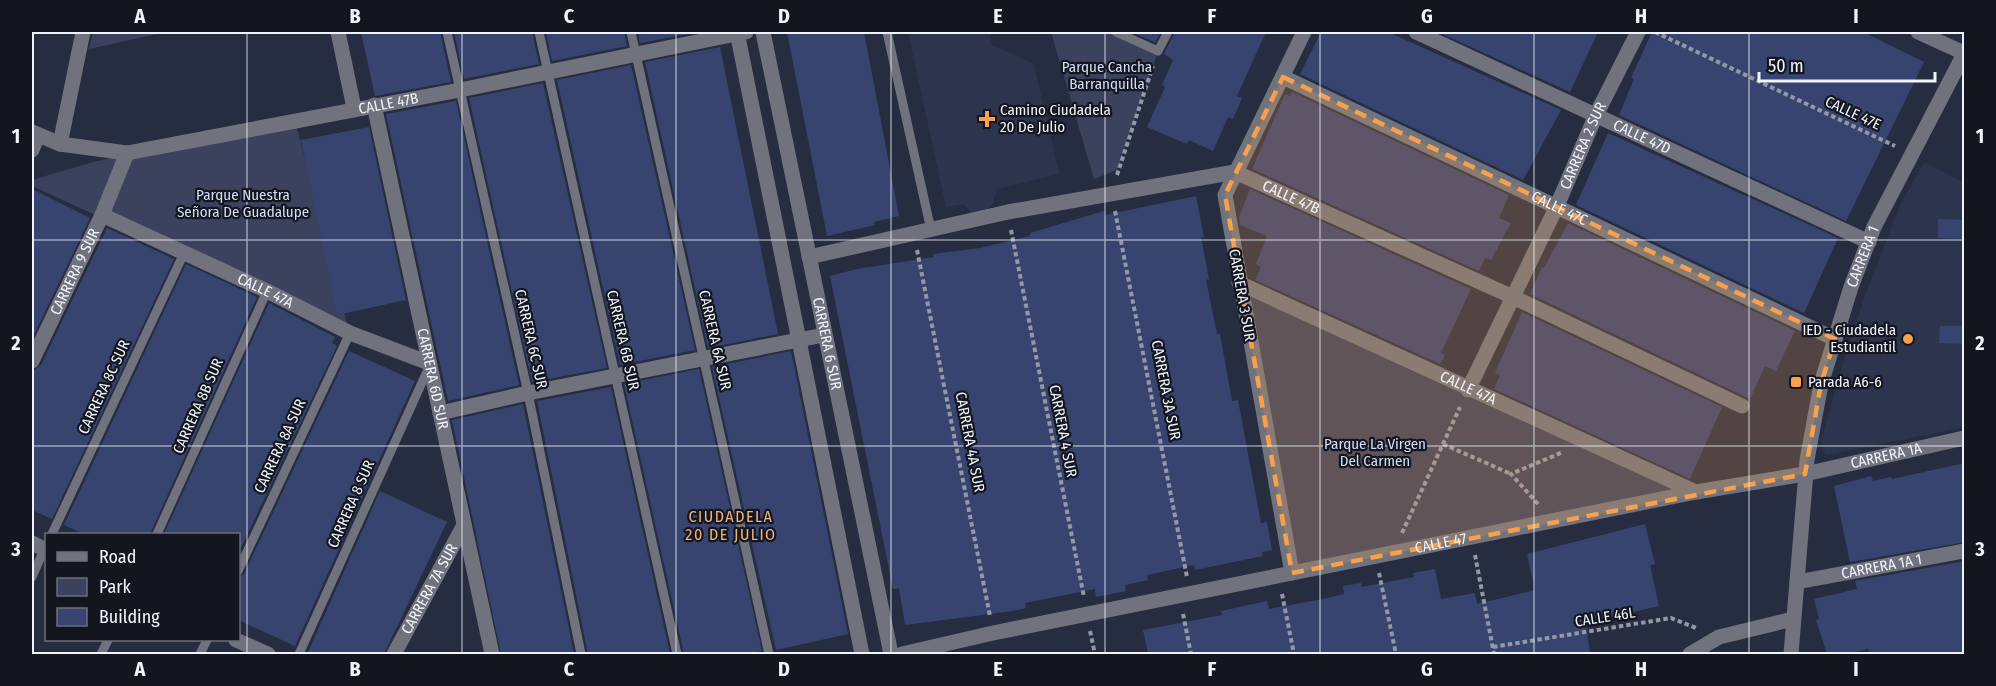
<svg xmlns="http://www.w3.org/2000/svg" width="1996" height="686" font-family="'Fira Sans Condensed',sans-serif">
<rect width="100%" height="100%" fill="#272d40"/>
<path fill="#2d354e" d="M908 32H989L992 45 1034 64 1059 174 997 189 993 203 985 212H971L963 204 946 207Z
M1924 162 1964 183V427L1826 455 1820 446 1837 383 1865 295 1901 203Z"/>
<path fill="#3a425d" d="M93 32H166L89 49Z
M1051 32H1113L1158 52 1117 170 1094 179Z
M295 120 349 331 32 186V180L93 162Z
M1244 286 1694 492 1297 565Z"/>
<path fill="#384470" d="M361 32H440L451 82 375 96Z
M454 32H532L539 64 464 79Z
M546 32H624L627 46 552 61Z
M638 32H699L640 43Z
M787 32H864L899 216 874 222 875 225 827 236Z
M1131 32H1161L1155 42Z
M1175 32H1266L1237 96 1242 98 1233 119 1228 117 1213 151 1189 140 1187 144 1147 127 1165 87 1162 85 1173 60 1164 54Z
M1321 32H1388L1561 110 1523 180 1300 74Z
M1438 32H1598L1570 92Z
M1652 32H1863L1924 62 1846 221 1619 115 1634 79 1631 78Z
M720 47 778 334 708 348 645 62Z
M631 65 695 350 620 365 557 80Z
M543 83 607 368 532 382 469 98Z
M1292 92 1509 195 1499 218 1511 223 1491 260 1485 258 1479 271 1252 169 1285 94 1290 96Z
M456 101 519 385 448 401 386 114Z
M369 127 406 300 337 315 301 140Z
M1608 133 1838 238 1804 313 1576 205Z
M32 189 90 218 32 339Z
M1250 189 1471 289 1441 353 1445 355 1440 364 1255 280 1261 267 1256 264 1267 236 1240 225 1239 217Z
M1196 196 1204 237H1201L1209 279 1206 280 1217 334H1220L1232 401 1238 400 1261 523 1267 522 1272 550 1262 552 1263 556 1195 570 1194 565 1147 575 1148 580 1125 585 1126 591 1096 597 1095 589 1025 603 1026 608 1013 611 905 625 899 588 893 589 830 276 857 269 934 257 933 254 980 248 1030 236V233L1104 211 1105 215Z
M1938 219 1965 220V239L1938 238Z
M1568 223 1795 331 1776 371 1765 366 1750 399 1530 294 1542 267 1544 268Z
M107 228 174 259 52 519 32 510V371L41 365Z
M186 264 257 297 150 534H84L64 525Z
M269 303 335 337 332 343 337 346 238 554V534H164Z
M1522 312 1722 407 1690 479 1494 389 1500 375 1495 373Z
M1940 326H1965V344L1939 343Z
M349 351 415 381 295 646 238 620V578L244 574Z
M791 351 848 634 776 650 712 367Z
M699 369 762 651 747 654H684L624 384Z
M611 387 670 654H588L537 401Z
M523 404 574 654H501L452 420Z
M1965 463V542L1850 562 1834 486 1871 476 1873 481 1891 477 1892 479Z
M380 491 447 522 384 654H314L308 652Z
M1645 524 1655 564 1650 565 1659 606 1586 623 1590 654H1148L1143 630 1222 615 1221 611 1267 601 1269 609 1323 599 1344 594 1343 586 1361 583 1362 587 1414 577 1413 573 1435 569 1441 599 1475 593 1477 604 1535 590 1527 554Z
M1965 561V654H1869L1868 649 1846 654H1827L1816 620 1819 619 1814 599 1857 589 1855 581Z"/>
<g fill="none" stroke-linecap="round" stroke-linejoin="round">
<path stroke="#9398a6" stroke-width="4" stroke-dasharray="4.5 3" stroke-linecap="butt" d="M1655 32 1895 146
M1117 175 1153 66
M1115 211 1187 577
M1011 230 1084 597
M917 250 990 616
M1443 444 1511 474
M1538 504 1511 474 1563 452
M1402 533 1460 407
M1475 555 1494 654
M1379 573 1396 654
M1282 594 1294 654
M1183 614 1191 654
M1090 631 1095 654
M1493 647 1671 618 1696 628"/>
<path stroke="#70737d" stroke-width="9" d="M447 32 528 393 581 654
M539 32 677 654
M631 32 769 654
M887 32 931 230
M1116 32 1158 51 1168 32
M52 534 184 253
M157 534 267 291
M238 571 350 333
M32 577 46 545
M101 654 108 640
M200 654 207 640
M299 654 429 367"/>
<g stroke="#70737d" stroke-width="15">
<path d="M338 32 354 108"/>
<path id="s1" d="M1416 32 1869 242"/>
<path d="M1918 32 1964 53"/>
<path id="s2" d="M1283 77 1835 339"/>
<path id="s3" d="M374 105 492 654"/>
<path id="s4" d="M32 132 60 144 127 153 460 90 746 32"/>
<path d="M60 144 83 32"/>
<path d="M32 150 38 135"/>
<path id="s5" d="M102 215 267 291 350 333 429 363"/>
<path id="s6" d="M809 257 1008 212 1235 172 1513 297 1742 406"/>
<path id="s7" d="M1239 283 1696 492"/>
<path id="s8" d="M32 361 102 215 127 153"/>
<path id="s9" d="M1468 390 1556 208 1596 115 1638 32"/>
<path d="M440 413 528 393 824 335"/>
<path d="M32 543 46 550"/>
<path d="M1292 573 1225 195 1304 32"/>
<path id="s10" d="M1797 582 1964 551"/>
<path d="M236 640 268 654"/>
<path id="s11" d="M394 654 464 525"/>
<path id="s12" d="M902 654 993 633 1696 492 1805 474 1964 438"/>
<path d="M1690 654 1719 637 1793 619"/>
</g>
<g stroke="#70737d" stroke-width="15">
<path d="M737 32 862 654"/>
<path id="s13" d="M763 32 891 654"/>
<path id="s14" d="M1791 654 1807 460 1821 384 1851 287 1874 227 1964 54"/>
</g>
</g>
<path fill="#f9a04c" fill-opacity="0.2" stroke="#f9a04c" stroke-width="4.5" stroke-dasharray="12 8" stroke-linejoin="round" d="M1283 77 1835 339 1821 384 1805 474 1292 573 1225 195Z"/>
<path fill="none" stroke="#f0f4fe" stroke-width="1.5" stroke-opacity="0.55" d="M247 32V654M462 32V654M676 32V654M891 32V654M1105 32V654M1320 32V654M1534 32V654M1749 32V654M32 240H1964M32 446H1964"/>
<g fill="#f9a04c" stroke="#13161e" stroke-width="2">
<path d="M984 110h6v6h6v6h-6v6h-6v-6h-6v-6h6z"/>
<circle cx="1908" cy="339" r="6"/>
<rect x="1790" y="376" width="12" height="12" rx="3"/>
</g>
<g text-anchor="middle" stroke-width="4.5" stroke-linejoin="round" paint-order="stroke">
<g font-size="15" fill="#d4defc" stroke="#13161e">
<text x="1107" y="72">Parque Cancha<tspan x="1107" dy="17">Barranquilla</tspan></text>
<text x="243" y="200">Parque Nuestra<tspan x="243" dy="17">Señora De Guadalupe</tspan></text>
<text x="1375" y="449">Parque La Virgen<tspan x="1375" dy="17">Del Carmen</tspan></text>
</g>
<g font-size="15" fill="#f0f4fe" stroke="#13161e">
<text dy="5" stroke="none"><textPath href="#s4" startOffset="364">CALLE 47B</textPath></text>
<text transform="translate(1853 113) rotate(25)" y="5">CALLE 47E</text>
<text dy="5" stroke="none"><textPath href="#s1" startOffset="249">CALLE 47D</textPath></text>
<text dy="5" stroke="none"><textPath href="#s9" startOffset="270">CARRERA 2 SUR</textPath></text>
<text dy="5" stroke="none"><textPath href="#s6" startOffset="496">CALLE 47B</textPath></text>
<text dy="5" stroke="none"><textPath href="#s2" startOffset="306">CALLE 47C</textPath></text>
<text dy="5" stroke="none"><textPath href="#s14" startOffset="406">CARRERA 1</textPath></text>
<text dy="5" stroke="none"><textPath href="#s8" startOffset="99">CARRERA 9 SUR</textPath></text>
<text dy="5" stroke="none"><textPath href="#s5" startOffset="180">CALLE 47A</textPath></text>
<text transform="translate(1242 295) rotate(80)" y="5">CARRERA 3 SUR</text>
<text transform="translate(531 339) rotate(77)" y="5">CARRERA 6C SUR</text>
<text transform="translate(623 340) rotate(77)" y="5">CARRERA 6B SUR</text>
<text transform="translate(715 340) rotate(77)" y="5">CARRERA 6A SUR</text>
<text dy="5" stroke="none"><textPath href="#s13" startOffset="318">CARRERA 6 SUR</textPath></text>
<text dy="5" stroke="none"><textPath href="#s3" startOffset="280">CARRERA 6D SUR</textPath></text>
<text transform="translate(104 387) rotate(-65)" y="5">CARRERA 8C SUR</text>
<text dy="5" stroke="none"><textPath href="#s7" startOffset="252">CALLE 47A</textPath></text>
<text transform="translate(1166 390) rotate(79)" y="5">CARRERA 3A SUR</text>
<text transform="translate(198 406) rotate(-66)" y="5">CARRERA 8B SUR</text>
<text transform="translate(1063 431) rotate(79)" y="5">CARRERA 4 SUR</text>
<text transform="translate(970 442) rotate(79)" y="5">CARRERA 4A SUR</text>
<text transform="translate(280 446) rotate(-65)" y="5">CARRERA 8A SUR</text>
<text dy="5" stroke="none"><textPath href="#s12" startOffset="1004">CARRERA 1A</textPath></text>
<text transform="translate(351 504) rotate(-66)" y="5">CARRERA 8 SUR</text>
<text dy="5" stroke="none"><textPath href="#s12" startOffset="550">CALLE 47</textPath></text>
<text dy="5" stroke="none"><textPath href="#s10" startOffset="86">CARRERA 1A 1</textPath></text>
<text dy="5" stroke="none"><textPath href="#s11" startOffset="74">CARRERA 7A SUR</textPath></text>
<text transform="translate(1605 617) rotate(-9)" y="5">CALLE 46L</text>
</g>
<g font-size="15" fill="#f0f4fe" stroke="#13161e" text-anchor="start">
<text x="1000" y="115">Camino Ciudadela<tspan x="1000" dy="17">20 De Julio</tspan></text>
<text x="1896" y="335" text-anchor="end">IED - Ciudadela<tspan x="1896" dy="17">Estudiantil</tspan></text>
<text x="1808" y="387">Parada A6-6</text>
</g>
<g font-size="16" letter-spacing="1.5" fill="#f1b27d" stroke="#13161e">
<text x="731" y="522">CIUDADELA<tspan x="731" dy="18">20 DE JULIO</tspan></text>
</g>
</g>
<rect width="1996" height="686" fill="none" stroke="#13161e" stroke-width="66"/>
<rect x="45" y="533" width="195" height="108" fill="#13161e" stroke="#6b6f78" stroke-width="1.5"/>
<rect x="57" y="552" width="30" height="9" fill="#70737d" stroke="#6b6f78" stroke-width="1.5"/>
<text x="99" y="563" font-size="18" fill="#f0f4fe">Road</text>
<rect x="57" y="578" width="30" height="18" fill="#3a425d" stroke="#6b6f78" stroke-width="1.5"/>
<text x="99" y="593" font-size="18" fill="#f0f4fe">Park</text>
<rect x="57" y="608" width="30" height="18" fill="#384470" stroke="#6b6f78" stroke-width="1.5"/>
<text x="99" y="623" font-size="18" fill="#f0f4fe">Building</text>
<path d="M1759 72v9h176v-9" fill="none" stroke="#f0f4fe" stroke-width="3"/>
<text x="1768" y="72" font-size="18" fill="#f0f4fe" stroke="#13161e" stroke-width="4.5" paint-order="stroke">50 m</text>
<rect x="33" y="33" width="1930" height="620" fill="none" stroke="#f0f4fe" stroke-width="2"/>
<g font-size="20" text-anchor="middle" font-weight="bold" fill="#f0f4fe">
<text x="140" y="23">A</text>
<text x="355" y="23">B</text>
<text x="569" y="23">C</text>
<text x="784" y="23">D</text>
<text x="998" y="23">E</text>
<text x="1212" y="23">F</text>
<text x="1427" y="23">G</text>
<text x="1641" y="23">H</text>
<text x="1856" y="23">I</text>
<text x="16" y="143">1</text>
<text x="1980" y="143">1</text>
<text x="16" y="350">2</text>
<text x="1980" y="350">2</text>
<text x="16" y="556">3</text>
<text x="1980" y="556">3</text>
<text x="140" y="676">A</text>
<text x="355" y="676">B</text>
<text x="569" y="676">C</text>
<text x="784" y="676">D</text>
<text x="998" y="676">E</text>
<text x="1212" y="676">F</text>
<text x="1427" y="676">G</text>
<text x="1641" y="676">H</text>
<text x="1856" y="676">I</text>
</g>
</svg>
